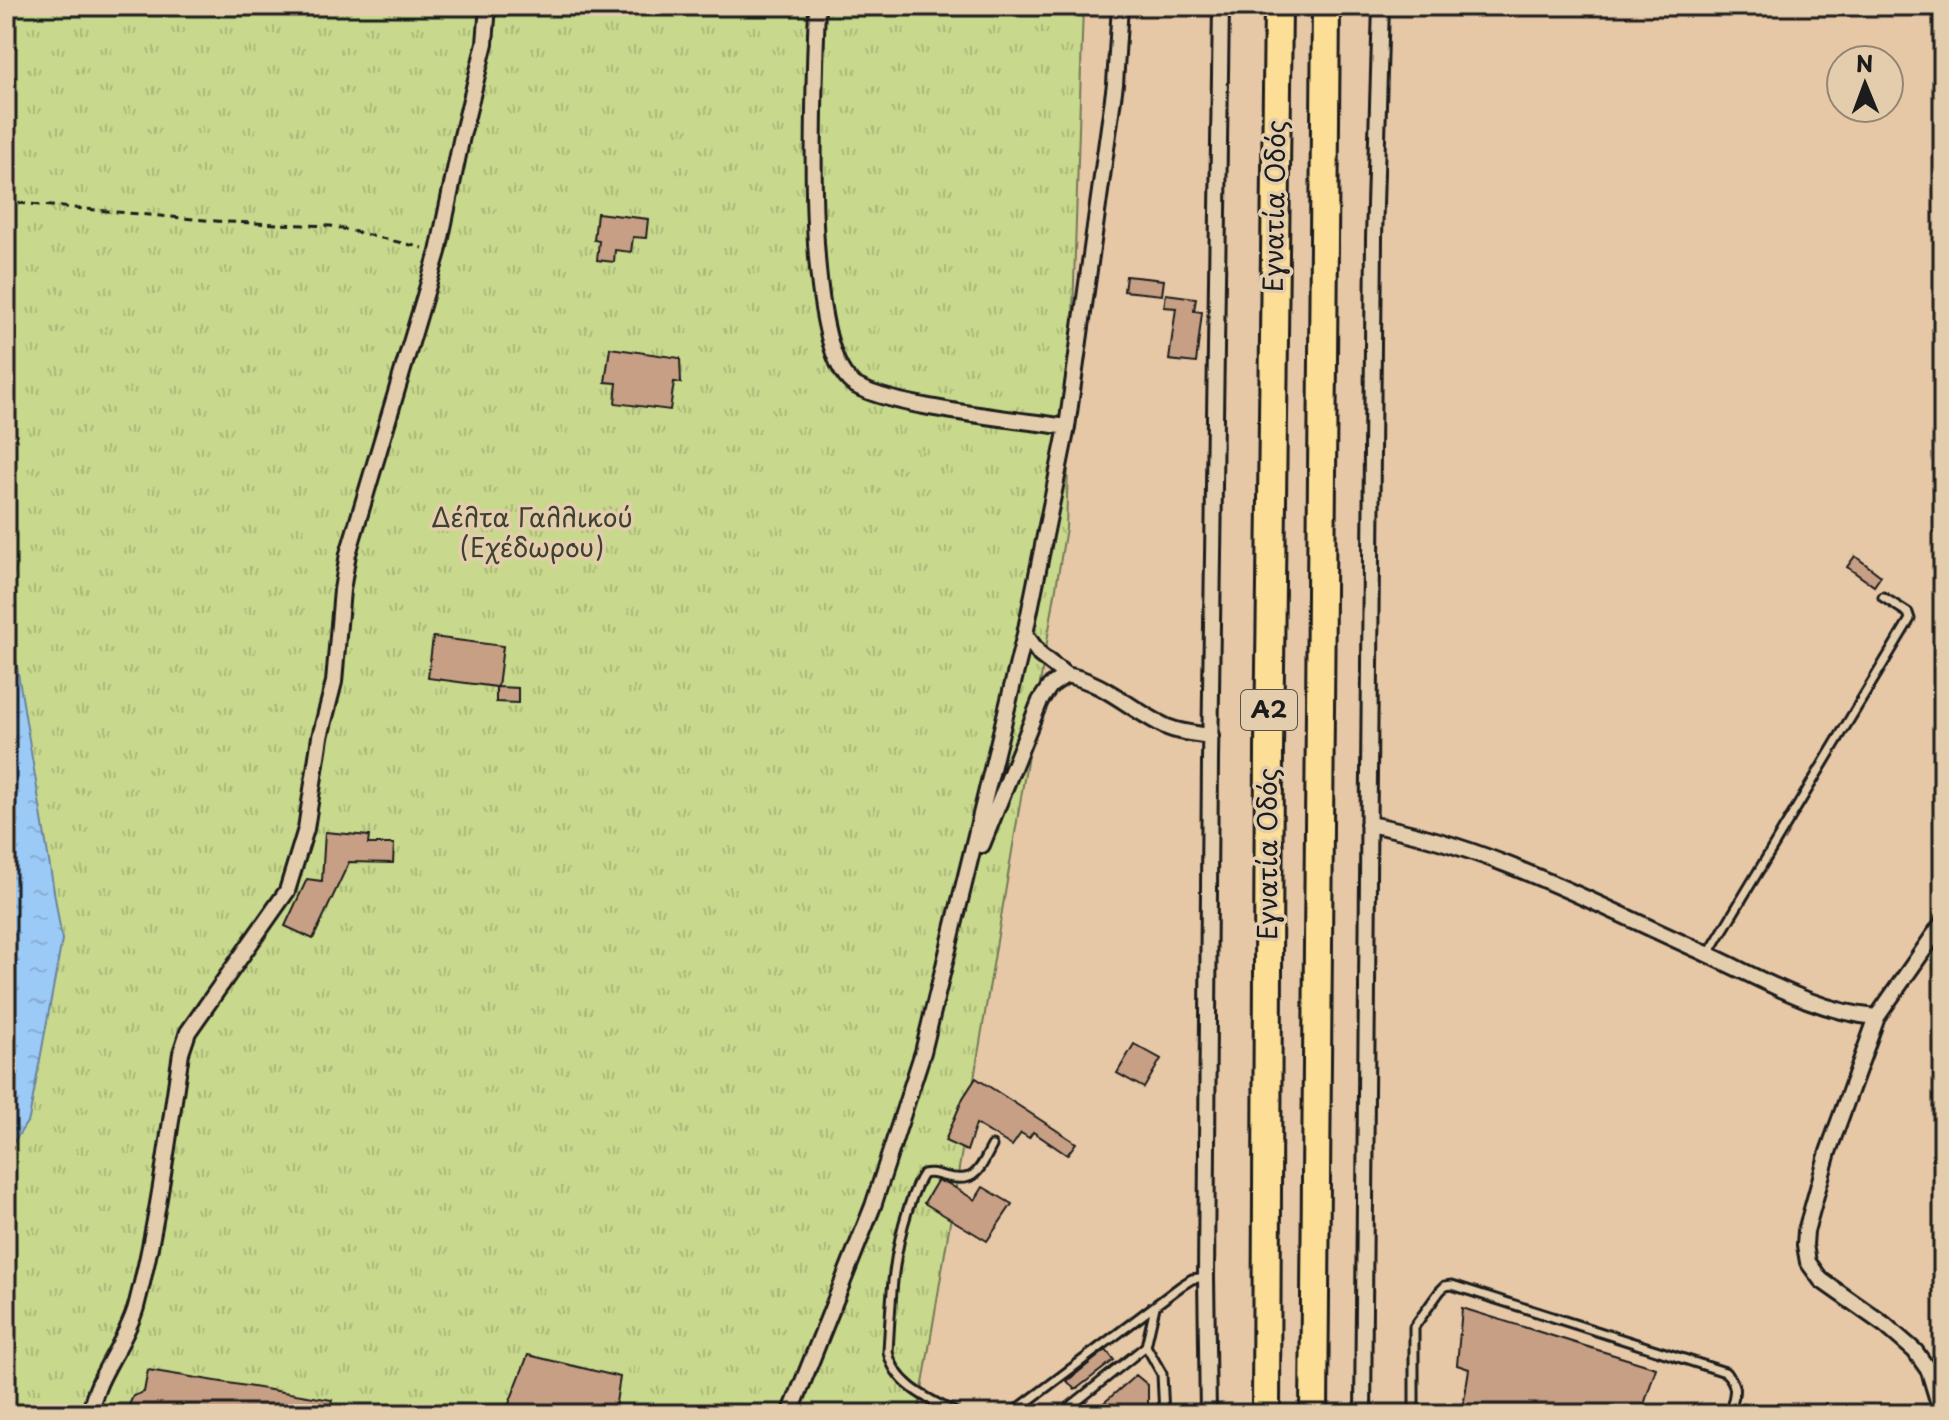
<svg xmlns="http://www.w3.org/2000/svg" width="1949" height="1420" font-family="'Playpen Sans',sans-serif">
<defs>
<pattern id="park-tufts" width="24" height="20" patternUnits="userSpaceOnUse" patternTransform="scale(2)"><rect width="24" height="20" fill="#c8d88c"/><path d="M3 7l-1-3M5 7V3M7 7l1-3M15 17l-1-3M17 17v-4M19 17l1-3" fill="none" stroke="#abb978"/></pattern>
<pattern id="water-ripples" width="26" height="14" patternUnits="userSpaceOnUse" patternTransform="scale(2)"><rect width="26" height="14" fill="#9ccaf7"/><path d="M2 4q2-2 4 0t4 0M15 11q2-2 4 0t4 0" fill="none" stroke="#86add3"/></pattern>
</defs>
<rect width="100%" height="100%" fill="#e6c8a7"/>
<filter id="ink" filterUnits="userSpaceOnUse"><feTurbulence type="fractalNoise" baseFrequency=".0125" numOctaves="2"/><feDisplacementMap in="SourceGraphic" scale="16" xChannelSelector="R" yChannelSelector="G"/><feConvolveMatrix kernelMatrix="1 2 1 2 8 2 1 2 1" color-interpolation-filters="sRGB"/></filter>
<g filter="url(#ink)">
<path fill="url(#park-tufts)" stroke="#727a54" stroke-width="2" d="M6 6H1083L1066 528 918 1414H6Z"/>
<path fill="url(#water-ripples)" stroke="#69849f" stroke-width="2" d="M6 600 62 940 29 1119 6 1154Z"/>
<path fill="#c79f85" stroke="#1c1c1c" stroke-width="2" d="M597 213 648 219 646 238 633 237 631 252 615 250 614 262 597 260 599 241 594 240Z
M1126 276 1164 280 1162 295 1124 291Z
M1166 294 1196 298 1194 311 1202 312 1196 363 1169 360 1176 308 1164 307Z
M610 348 680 358 681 383 674 382 670 410 615 403 617 383 605 382Z
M1855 556 1881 576 1874 586 1847 567Z
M433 637 503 646 498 687 518 688V703L496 702V687L428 678Z
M325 832 369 836 368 844H394L393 863 349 862 313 939 285 926 307 879 322 881Z
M1134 1044 1161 1059 1144 1088 1117 1073Z
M976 1078 1076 1143 1067 1155 1033 1132 1029 1138 1021 1133 1012 1146 976 1124 967 1151 945 1141 963 1098Z
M937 1181 947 1183 975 1200 983 1187 1012 1204 987 1241 924 1203Z
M1462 1308 1656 1368 1641 1414H1462L1469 1369 1457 1365Z
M1106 1350 1114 1360 1075 1390 1067 1381Z
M528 1355 620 1377 615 1409 606 1407 605 1414H505Z
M148 1370 332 1400 329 1414H224L181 1407 180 1414H125L133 1396 144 1392Z
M1136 1375 1148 1385V1414H1091Z"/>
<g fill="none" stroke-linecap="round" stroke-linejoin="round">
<defs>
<path id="service" d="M1708 955 1910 619 1908 613 1883 597
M1155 1307 1146 1346 1162 1374 1164 1414
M958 1414C931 1400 895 1386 888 1352 891 1301 892 1258 908 1209 912 1197 916 1184 923 1174 931 1172 935 1174 943 1176 976 1184 978 1172 992 1146
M1011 1414 1181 1286 1192 1279 1206 1277
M1061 1414 1146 1346
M1414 1414V1327L1440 1291 1445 1286 1452 1285 1725 1372C1740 1386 1734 1396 1729 1414"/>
<path id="minor" d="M817 6C815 76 800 341 852 383 883 407 1022 420 1067 427
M1025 634 1040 655 1066 675
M1368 824C1488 845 1597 905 1707 954 1762 979 1816 1012 1877 1017
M982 845 1040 701 1050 686 1066 675C1105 682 1132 711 1167 727 1181 733 1196 734 1211 736
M90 1414C96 1375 125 1345 136 1307 158 1224 168 1138 181 1053L188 1032 287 891 306 829 320 737 334 682 342 590 348 554 438 252 462 136 485 43 488 6
M790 1414 873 1206 923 1052 1025 634 1067 427 1115 84 1120 6
M1208 1414 1206 1277 1210 761 1221 6
M1363 1414 1374 238 1381 6
M1942 1414 1929 1371 1915 1351 1885 1325 1821 1280 1808 1262 1805 1245 1806 1231 1828 1152 1877 1017 1943 922"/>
<path id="motorway" d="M1266 1414 1269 749 1278 6
M1314 1414 1326 6"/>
</defs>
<use href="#service" stroke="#1c1c1c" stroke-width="13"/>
<use href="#minor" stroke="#1c1c1c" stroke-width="20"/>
<use href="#motorway" stroke="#1c1c1c" stroke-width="32"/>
<path stroke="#1c1c1c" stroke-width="3" stroke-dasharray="8 6" stroke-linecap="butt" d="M18 203 227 222 331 226 423 248"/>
<use href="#service" stroke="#e4cdac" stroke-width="7"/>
<use href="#minor" stroke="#e4cdac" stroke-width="14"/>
<use href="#motorway" stroke="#fcde96" stroke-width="26"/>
</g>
</g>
<g text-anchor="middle" stroke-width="7" stroke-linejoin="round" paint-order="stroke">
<rect fill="#e4cdac" stroke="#585147" stroke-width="2" x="1241" y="690" width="56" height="40" rx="6"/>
<g font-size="24" font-weight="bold" fill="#1c1c1c">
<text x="1269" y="718">Α2</text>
</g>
<g font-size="26" fill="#1c1c1c" stroke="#e4cdac">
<text transform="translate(1275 206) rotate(-89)" y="9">Εγνατία Οδός</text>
<text transform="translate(1268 854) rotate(-90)" y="9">Εγνατία Οδός</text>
</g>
<g font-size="26" fill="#3e4232" stroke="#e4cdac">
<text x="532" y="527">Δέλτα Γαλλικού<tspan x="532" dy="30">(Εχέδωρου)</tspan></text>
</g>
</g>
<rect width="1949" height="1420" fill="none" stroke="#e4cdac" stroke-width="32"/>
<rect x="16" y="16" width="1917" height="1388" fill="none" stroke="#1c1c1c" stroke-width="3" filter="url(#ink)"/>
<g transform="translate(1865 84) rotate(359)"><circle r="38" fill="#e4cdac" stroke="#948672" stroke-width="2"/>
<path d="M0-6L14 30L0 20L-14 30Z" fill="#1c1c1c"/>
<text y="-12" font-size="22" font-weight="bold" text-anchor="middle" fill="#1c1c1c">N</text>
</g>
</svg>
